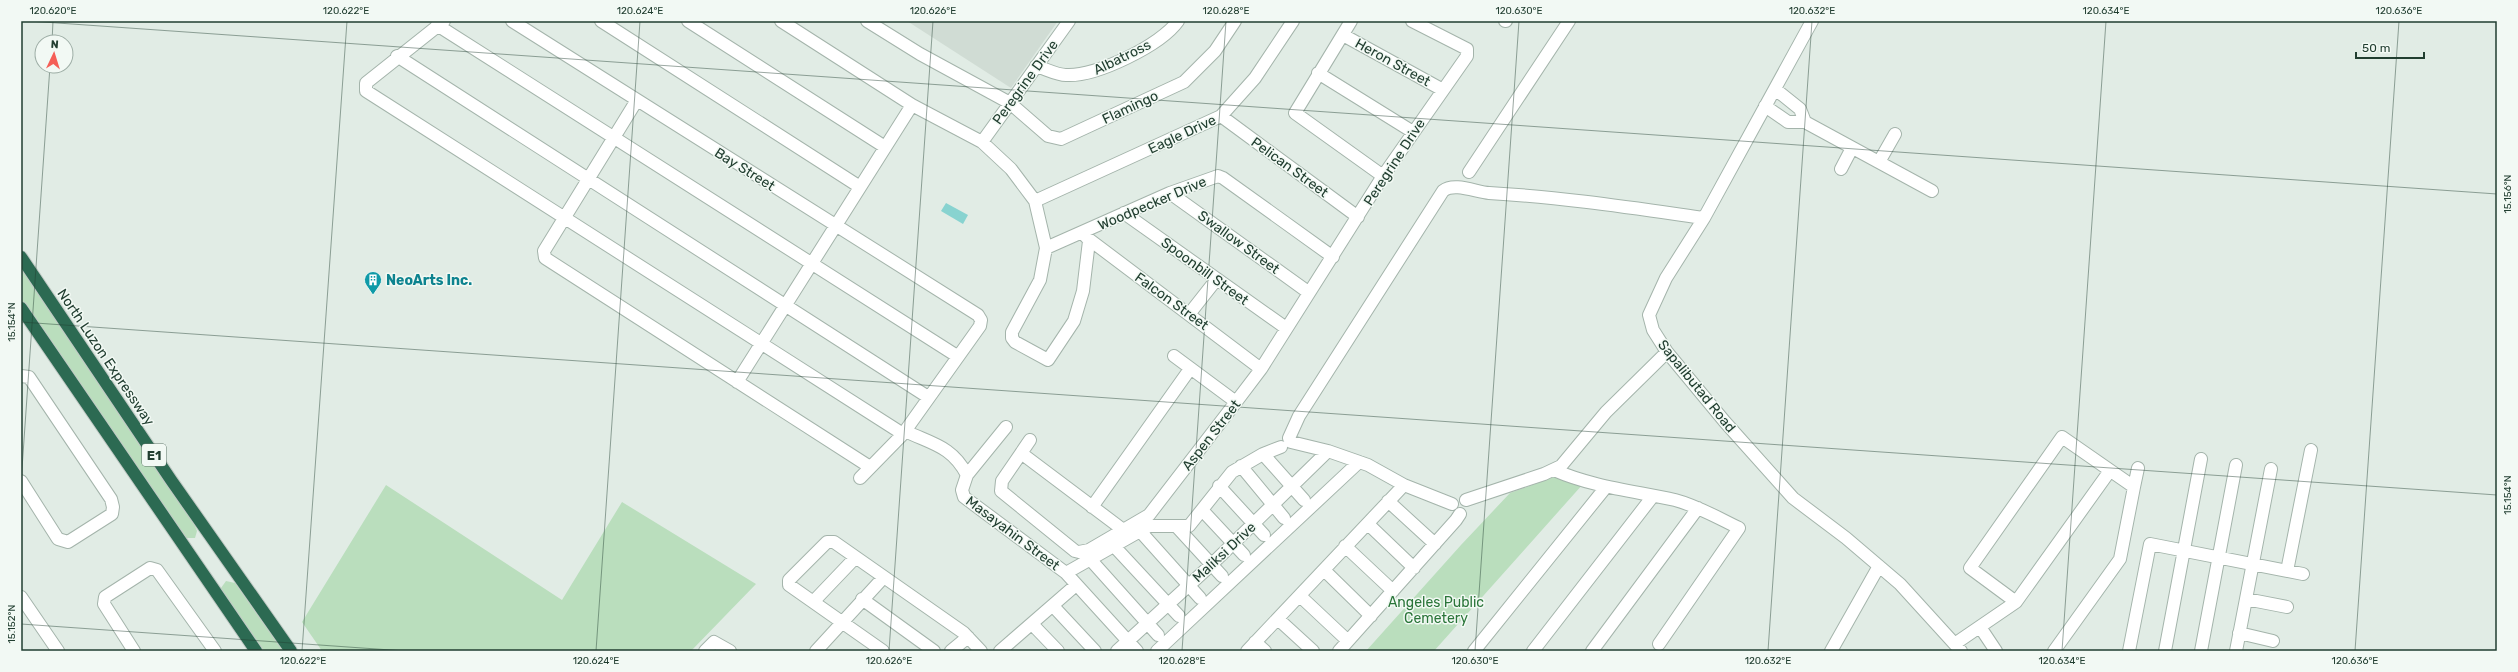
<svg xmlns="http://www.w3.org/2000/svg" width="2518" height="672" font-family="Rubik,sans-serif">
<rect width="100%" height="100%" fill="#e1ece5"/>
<path fill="#d0dcd4" d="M907 21H1058L1011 88Z"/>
<path fill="#badebd" d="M21 267 193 521 197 531 195 538H186L21 299Z
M1554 477 1583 484 1434 651H1366L1461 545 1510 493Z
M386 485 562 600 622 502 756 584 691 651H322L302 622Z
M226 581 235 583 283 651H263L221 593V588Z"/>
<path fill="#88d3d0" d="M946 203 968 215 963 224 941 211Z"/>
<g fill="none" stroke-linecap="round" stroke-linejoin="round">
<defs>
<path id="minor" d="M444 21 366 83V91L903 434
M512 21 978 315 981 320 980 326 903 434 860 478
M601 21 860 187
M688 21 885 147
M781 21 912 105 982 142 1011 169 1035 201 1046 248 1040 280 1012 332V338L1015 342 1048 360 1074 321 1083 291 1089 241
M867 21 920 54 1010 103 1048 136 1061 139 1184 82 1215 51 1235 21
M1351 21 1295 113 1383 176
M1505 21H1506
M1812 21 1704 218 1666 278 1649 315 1653 330 1667 352 1725 422 1793 498 1846 538 1900 584 1961 651
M437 25 957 356
M1343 35 1443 90
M397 56 928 397
M1036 66C1046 69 1057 75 1066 75 1096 77 1161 45 1178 21
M1318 73 1413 132
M1775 89 1800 109 1805 122
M637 100 544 251 545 258 870 467
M1765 106 1788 122H1805L1932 191
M1221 116 1358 217
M982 142 1069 21
M1879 162 1895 134
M1841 169 1852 148
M1469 172 1569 21
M1170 193 1308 292
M1035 201 1221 116 1255 78 1293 21
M1124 213 1286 328
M1086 237 1261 369
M1046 248 1170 193 1218 176 1223 178 1333 257
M1190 313 1216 280
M1174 356 1236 402
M21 376 29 377 111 499 113 507 112 514 68 542 58 539 21 481
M737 382 912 105
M905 431C932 444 952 446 967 475L962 490 964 497 1066 573 1137 651
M1030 440 1002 481 1001 491 1075 551 1079 552 1089 550 1149 515 1236 402 1261 369 1383 176 1467 56V49L1412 21
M1021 453 1122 529
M1263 454 1304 500
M1241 466 1284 518
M1554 470C1593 487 1634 491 1675 500 1698 506 1718 518 1739 528L1659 644
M967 475 1006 427
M1219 486 1264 535
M1466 500 1544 474 1561 466 1606 412 1667 352
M1388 501 1435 544
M1452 504 1404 485 1368 465 1328 451 1291 442 1289 438 1299 416 1443 191C1454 182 1476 192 1489 193 1561 197 1633 208 1704 218
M1092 507 1190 369
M1202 510 1244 555
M1368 524 1414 568
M1177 527 1222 576
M1140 531 1200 598
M1113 545 1179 616
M1345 546 1393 591
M1089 558 1158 635
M1324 570 1371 616
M2287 571 2311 450
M1066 573 1149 526H1189L1232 472 1263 454 1281 447
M1300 596 1348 641
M21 597 58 651
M862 599 934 651
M2246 599 2287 607
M813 602 855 558
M2016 602 1970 568 2062 437 2134 487 2138 468
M1053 606 1095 651
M1278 619 1313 651
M1032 624 1058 651
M1980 627 1996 651
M2239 633 2273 641
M1255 642 1265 651
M1956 643 2016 602 2109 472
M134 651 104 604 105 597 150 568 157 570 215 651
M705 651 714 642 730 651
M816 651 883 578
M883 651 789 585V580L827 542H834L964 633 981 651
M951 651 968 637
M1000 651 1076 585
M1117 651 1211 565 1328 451
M1157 651 1359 462
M1247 651 1404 485
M1339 651 1456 520 1460 514
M1474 651 1606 487
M1533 651 1653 496
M1592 651 1698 508
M1831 651 1879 566
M2054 651 2120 559 2134 487
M2129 651 2150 544 2303 574
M2165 651 2201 459
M2201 651 2236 465
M2236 651 2271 469"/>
<path id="highway" d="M21 257 171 480 291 651
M21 308 256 651"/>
</defs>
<use href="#minor" stroke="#a4b4ab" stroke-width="14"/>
<use href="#highway" stroke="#c1c9c5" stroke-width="14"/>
<use href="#minor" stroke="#fff" stroke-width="12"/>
<use href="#highway" stroke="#2c6a52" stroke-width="12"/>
</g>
<path fill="none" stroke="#213e30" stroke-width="1" stroke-opacity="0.45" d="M29 21 2497 194M52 42 53 21M21 322 2497 495M21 483 50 66M21 624 405 651M302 651 347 21M596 651 640 21M889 651 933 21M1182 651 1226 21M1475 651 1519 21M1768 651 1812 21M2062 651 2106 21M2355 651 2399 21"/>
<defs>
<symbol id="building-pin" viewBox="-11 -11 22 30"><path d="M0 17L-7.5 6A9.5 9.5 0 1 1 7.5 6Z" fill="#0f9aa8" stroke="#f2f9f4"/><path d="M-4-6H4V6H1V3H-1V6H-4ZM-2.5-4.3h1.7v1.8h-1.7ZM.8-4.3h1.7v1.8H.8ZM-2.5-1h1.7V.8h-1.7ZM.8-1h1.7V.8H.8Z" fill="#fff"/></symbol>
</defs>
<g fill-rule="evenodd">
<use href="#building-pin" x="363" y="270" width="20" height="27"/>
</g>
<g text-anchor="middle" stroke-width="3" stroke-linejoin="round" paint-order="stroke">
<rect fill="#f2f9f4" stroke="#60766b" stroke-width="1" x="142" y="444" width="24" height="22" rx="3"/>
<g font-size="13" font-weight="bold" fill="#213e30">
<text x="154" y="460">E1</text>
</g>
<g font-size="14" fill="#213e30" stroke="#f2f9f4">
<text transform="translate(1122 57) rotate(-26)" y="5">Albatross</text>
<text transform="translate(1393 62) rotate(29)" y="5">Heron Street</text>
<text transform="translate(1025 82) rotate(-54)" y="5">Peregrine Drive</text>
<text transform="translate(1130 107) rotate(-25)" y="5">Flamingo</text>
<text transform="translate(1182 134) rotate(-25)" y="5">Eagle Drive</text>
<text transform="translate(1394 162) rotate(-57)" y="5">Peregrine Drive</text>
<text transform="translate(1290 167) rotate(36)" y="5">Pelican Street</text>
<text transform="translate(745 169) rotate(32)" y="5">Bay Street</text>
<text transform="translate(1152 203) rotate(-23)" y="5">Woodpecker Drive</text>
<text transform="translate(1239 242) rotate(36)" y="5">Swallow Street</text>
<text transform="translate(1205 271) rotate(36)" y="5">Spoonbill Street</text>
<text transform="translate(1172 301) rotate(36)" y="5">Falcon Street</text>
<text transform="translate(106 357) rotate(56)" y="5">North Luzon Expressway</text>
<text transform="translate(1697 386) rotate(51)" y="5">Sapalibutad Road</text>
<text transform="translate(1211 435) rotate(-52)" y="5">Aspen Street</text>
<text transform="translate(1013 533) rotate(37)" y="5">Masayahin Street</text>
<text transform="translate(1224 552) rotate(-43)" y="5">Maliksi Drive</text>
</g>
<g font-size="14" font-weight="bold" fill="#0d838f" stroke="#f2f9f4" text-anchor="start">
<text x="386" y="285">NeoArts Inc.</text>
</g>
<g font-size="14" fill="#2a7539" stroke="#f2f9f4">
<text x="1436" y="607">Angeles Public<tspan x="1436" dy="16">Cemetery</tspan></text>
</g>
</g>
<rect width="2518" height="672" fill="none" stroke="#f2f9f4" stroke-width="44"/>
<g transform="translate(54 54) rotate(4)"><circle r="19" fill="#f2f9f4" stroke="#9eaea6"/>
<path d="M0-3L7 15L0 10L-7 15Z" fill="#f55f57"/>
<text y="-6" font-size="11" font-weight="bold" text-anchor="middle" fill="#213e30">N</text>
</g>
<path d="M2356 52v6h68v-6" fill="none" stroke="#213e30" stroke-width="2"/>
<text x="2362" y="52" font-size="12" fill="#213e30" stroke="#f2f9f4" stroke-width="3" paint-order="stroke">50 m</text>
<rect x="22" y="22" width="2474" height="628" fill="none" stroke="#213e30" stroke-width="1.5"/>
<g font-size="10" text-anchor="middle" fill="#213e30">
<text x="53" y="14">120.620°E</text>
<text x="346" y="14">120.622°E</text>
<text x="640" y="14">120.624°E</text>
<text x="933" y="14">120.626°E</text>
<text x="1226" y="14">120.628°E</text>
<text x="1519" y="14">120.630°E</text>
<text x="1812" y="14">120.632°E</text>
<text x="2106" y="14">120.634°E</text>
<text x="2399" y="14">120.636°E</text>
<text transform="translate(2507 194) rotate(-90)" y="4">15.156°N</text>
<text transform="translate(11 322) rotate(-90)" y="4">15.154°N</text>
<text transform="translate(2507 495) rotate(-90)" y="4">15.154°N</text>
<text transform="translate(11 624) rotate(-90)" y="4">15.152°N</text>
<text x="303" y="664">120.622°E</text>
<text x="596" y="664">120.624°E</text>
<text x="889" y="664">120.626°E</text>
<text x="1182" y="664">120.628°E</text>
<text x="1475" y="664">120.630°E</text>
<text x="1768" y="664">120.632°E</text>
<text x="2062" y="664">120.634°E</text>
<text x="2355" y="664">120.636°E</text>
</g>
</svg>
